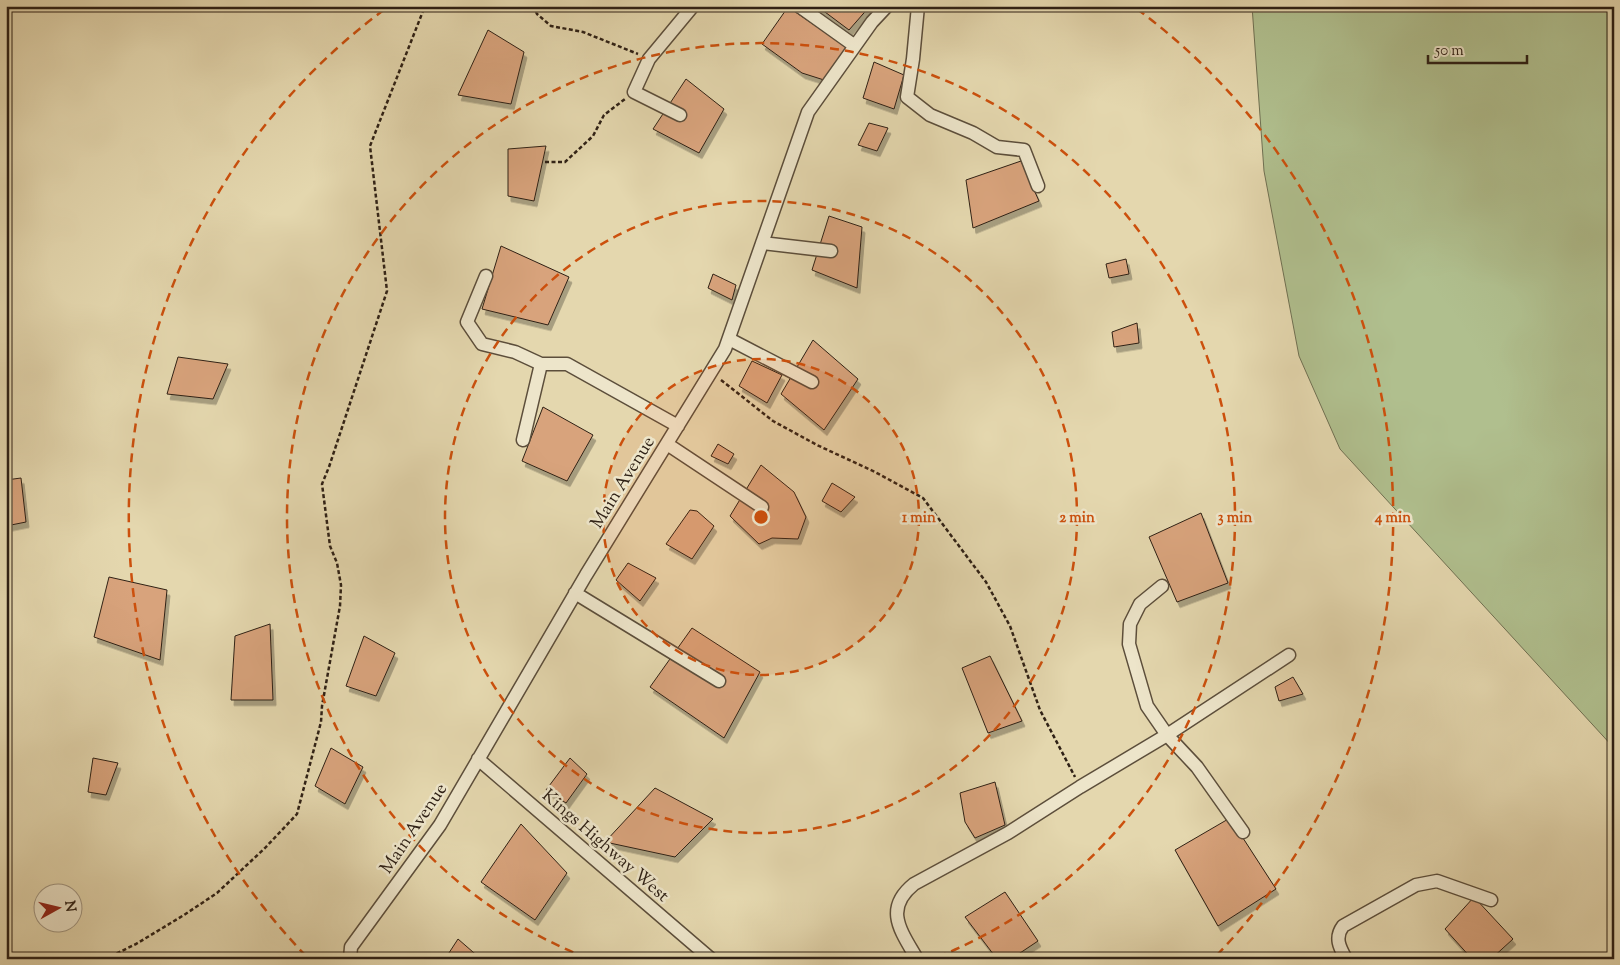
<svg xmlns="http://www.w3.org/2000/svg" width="1620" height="965" font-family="'Sorts Mill Goudy',serif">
<defs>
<filter id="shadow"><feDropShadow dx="3" dy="5.5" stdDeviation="0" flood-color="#0004"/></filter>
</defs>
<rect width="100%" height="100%" fill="#e4d7ae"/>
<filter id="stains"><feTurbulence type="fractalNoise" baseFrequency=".004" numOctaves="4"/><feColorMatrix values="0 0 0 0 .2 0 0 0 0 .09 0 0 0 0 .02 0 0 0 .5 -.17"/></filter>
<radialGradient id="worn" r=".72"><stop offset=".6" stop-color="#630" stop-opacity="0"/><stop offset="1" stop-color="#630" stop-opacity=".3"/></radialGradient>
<path fill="#b0bf8e" stroke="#6f7052" d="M1252 6H1614V748L1340 449 1299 356 1264 171Z"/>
<path fill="#d8a37b" stroke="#2e2015" filter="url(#shadow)" d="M817 6H870L849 30Z
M788 7 848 48 824 80 802 73 762 44Z
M488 30 524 52 511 104 458 95Z
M874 62 904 75 894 109 863 98Z
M686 79 724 109 699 153 653 129Z
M869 123 888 128 877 151 858 145Z
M546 146 534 201 508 196V149Z
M1021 161 1039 201 973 228 966 180Z
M829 216 862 227 857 288 812 270Z
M501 246 569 277 548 325 482 309Z
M1126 259 1129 274 1109 278 1106 264Z
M713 274 736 285 732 300 708 288Z
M1137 323 1139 343 1114 347 1112 332Z
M813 340 858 379 824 430 781 394Z
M178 357 228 364 213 399 167 394Z
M752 361 782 375 767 403 739 386Z
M543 407 593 435 567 481 522 461Z
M718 444 734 454 728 464 711 456Z
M761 465 794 492 806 517 798 539 772 538 759 544 730 516Z
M21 478 26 522 6 526V480Z
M832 483 855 497 841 512 822 501Z
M690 510 697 511 714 526 692 559 666 544Z
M1201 513 1228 583 1177 602 1149 537Z
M628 563 656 578 640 601 616 580Z
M109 577 167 590 160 660 94 637Z
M270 624 273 700H231L235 636Z
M692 628 760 672 724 738 650 687Z
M364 636 395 653 376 696 346 686Z
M990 656 1022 721 988 733 962 668Z
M1293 677 1303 694 1279 701 1275 687Z
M331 748 363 767 345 804 315 786Z
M93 758 118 763 106 795 88 792Z
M570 758 587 774 566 803 546 790Z
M995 782 1005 825 975 838 965 822 960 793Z
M655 788 713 819 675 857 605 842Z
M1230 818 1276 889 1218 926 1175 850Z
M521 824 567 873 535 920 481 882Z
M1005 892 1038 941 1011 959H997L965 917Z
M1474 897 1513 939 1491 959H1472L1445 929Z
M458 939 481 959H445Z"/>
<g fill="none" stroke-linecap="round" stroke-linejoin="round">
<defs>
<path id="minor" d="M799 6 855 46
M918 6 913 59 907 97 930 115 973 133 997 147 1024 150 1038 186
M680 115 634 92 649 59 693 6
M762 243 831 251
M486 276 467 322 482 344 515 352 541 364H567L678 426
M729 339 812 382
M523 440 541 364
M667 444 762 507
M1162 586 1140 604 1130 624 1129 644 1147 706 1167 735 1197 767 1243 832
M575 593 719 681
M478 759 711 959
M350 959 351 947 440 825 586 575 725 349 808 112 872 22 887 6
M917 959C901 931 883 909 914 884L1008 833 1080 787 1167 735 1289 655
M1346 959C1340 948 1334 938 1343 926L1416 885 1437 881 1491 900"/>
</defs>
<use href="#minor" stroke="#5c4e3b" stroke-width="15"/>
<path stroke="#2e2015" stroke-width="2.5" stroke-dasharray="4 2.5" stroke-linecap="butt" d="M533 6 537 14 551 26 583 32 638 54
M545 162H565L593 136 604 115 625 99
M721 380 773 421 817 445 875 472 923 498 986 582 1010 626 1040 710 1075 777
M105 959 136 944 184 915 217 893 265 848 297 814 321 722 322 706 340 606 341 585 337 563 330 546 322 484 329 467 387 291 370 146 425 6"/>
<use href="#minor" stroke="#ede5ca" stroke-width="12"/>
</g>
<circle cx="761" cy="517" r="158" fill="#cc500d" fill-opacity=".12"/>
<g fill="none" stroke="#cc500d" stroke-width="2.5" stroke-dasharray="9 6">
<circle cx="761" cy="517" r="158"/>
<circle cx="761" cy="517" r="316"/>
<path d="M587 958A474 474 0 1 1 935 958"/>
<path d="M306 956A632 632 0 0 1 385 9M1137 9A632 632 0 0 1 1216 956"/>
</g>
<g text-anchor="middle" stroke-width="5" stroke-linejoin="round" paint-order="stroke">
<g font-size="18" fill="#2e2015" stroke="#ede5ca">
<text transform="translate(622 482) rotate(-58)" y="6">Main Avenue</text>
<text transform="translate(413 828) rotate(-56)" y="6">Main Avenue</text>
<text transform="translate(606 845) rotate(41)" y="6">Kings Highway West</text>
</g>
</g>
<circle cx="761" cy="517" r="8" fill="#cc500d" stroke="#ede5ca" stroke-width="2.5"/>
<g font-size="15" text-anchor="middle" font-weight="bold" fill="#cc500d" stroke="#ede5ca" stroke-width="5" stroke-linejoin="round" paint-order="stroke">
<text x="919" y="522">1 min</text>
<text x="1077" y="522">2 min</text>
<text x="1235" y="522">3 min</text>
<text x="1393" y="522">4 min</text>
</g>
<rect width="1620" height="965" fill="none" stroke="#e4d7ae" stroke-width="25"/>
<rect x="8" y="8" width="1605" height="950" fill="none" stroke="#2e2015" stroke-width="2.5"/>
<rect x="12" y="12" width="1595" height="940" fill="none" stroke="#2e2015"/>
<g transform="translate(58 908) rotate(82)"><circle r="24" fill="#ede5ca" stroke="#a19682"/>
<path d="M0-4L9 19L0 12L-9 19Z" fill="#8f2418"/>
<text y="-8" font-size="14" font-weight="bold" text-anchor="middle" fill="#2e2015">N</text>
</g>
<path d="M1428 55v8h99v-8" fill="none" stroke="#2e2015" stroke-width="2.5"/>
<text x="1435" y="55" font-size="15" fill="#2e2015" stroke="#ede5ca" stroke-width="4" paint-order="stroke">50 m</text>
<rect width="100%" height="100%" filter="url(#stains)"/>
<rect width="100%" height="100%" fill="url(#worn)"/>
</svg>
